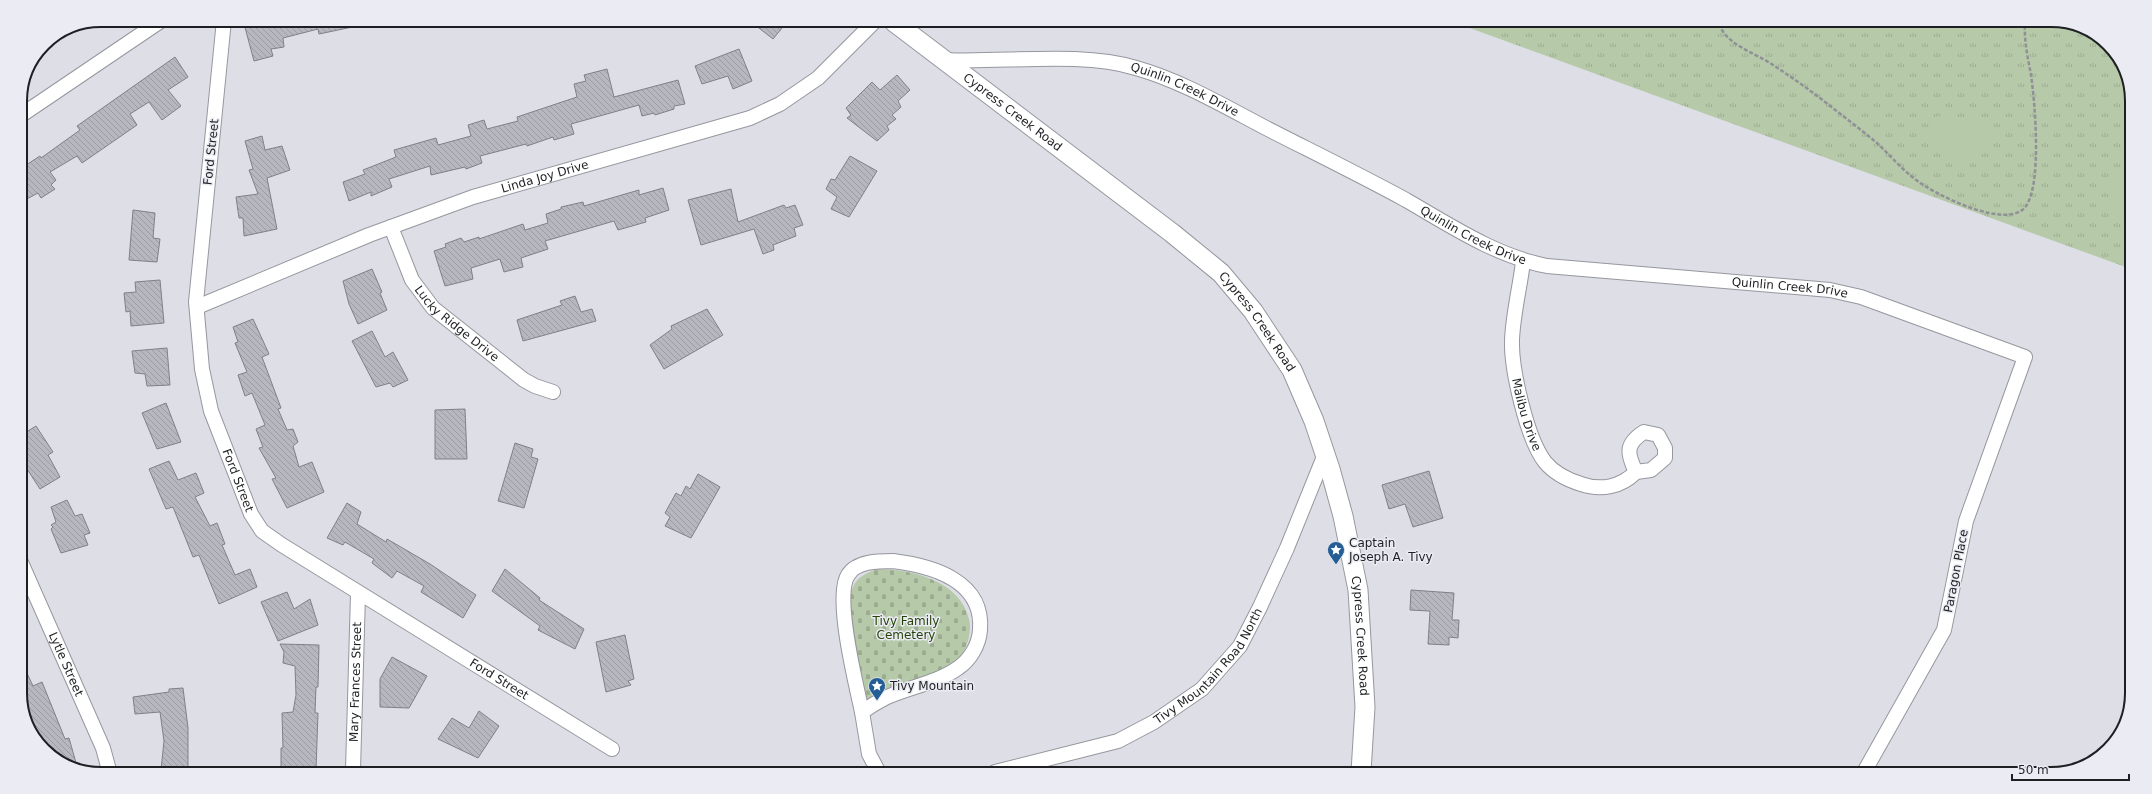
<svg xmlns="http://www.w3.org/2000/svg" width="2152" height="794" font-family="'DejaVu Sans',sans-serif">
<defs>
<pattern id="grass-tufts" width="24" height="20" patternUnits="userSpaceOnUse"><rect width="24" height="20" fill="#b6c9a9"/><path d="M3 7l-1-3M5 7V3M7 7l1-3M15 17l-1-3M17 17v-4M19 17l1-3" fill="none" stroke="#9cac91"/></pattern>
<pattern id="cemetery-stones" width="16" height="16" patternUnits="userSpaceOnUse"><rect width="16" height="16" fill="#b6c9a9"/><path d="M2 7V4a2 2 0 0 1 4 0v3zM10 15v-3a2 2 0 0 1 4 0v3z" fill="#9cac91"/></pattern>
<pattern id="building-back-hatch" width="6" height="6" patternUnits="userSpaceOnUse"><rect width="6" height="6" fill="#b6b7bf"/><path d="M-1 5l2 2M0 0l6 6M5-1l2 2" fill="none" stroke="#9c9da4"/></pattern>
</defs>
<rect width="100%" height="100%" fill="#dddee6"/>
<path fill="url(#grass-tufts)" d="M1456 23 2077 24 2115 52 2132 95 2131 269Z"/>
<path fill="url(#cemetery-stones)" d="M877 569C910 569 960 580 969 619 972 630 968 646 961 656 946 675 888 694 865 703 860 677 841 609 853 587 858 576 867 573 877 569Z"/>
<path fill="#b6c9a9" d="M1938 116 1964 125 1984 121 1990 124C1999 144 1972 159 1955 165 1940 160 1934 145 1928 131L1931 121Z
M2120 172H2131V226C2110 214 2098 190 2120 172Z"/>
<path fill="url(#building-back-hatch)" stroke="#808188" d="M243 20 356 21 357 26 319 34 318 29 283 38 284 47 271 49 273 56 254 61Z
M750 21H770L787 22 773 39Z
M739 49 752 81 733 89 728 76 702 84 695 66Z
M175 57 188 77 168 90 181 106 162 120 149 102 130 114 137 125 82 163 77 156 50 172 56 180 51 185 55 189 41 198 38 193 25 200 20 193V173L27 169 26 165 40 156 41 158 80 130 77 126Z
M607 69 614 97 678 80 685 104 674 106V109L655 115 654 113 642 116 639 105 571 124 574 134 554 140 553 137 527 146 526 144 480 156 482 163 466 169 465 167 431 175 430 166 389 179 392 187 371 196V192L349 201 343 182 365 174 363 170 396 157 394 150 436 138 438 145 471 136 468 125 484 120 487 129 518 121 517 117 577 97 574 84 586 81 584 75Z
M897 75 910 90 898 101 901 107 892 115 896 119 887 126 889 130 877 141 847 118 851 115 846 108 872 82 880 90Z
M262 136 265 150 282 146 290 170 267 178 277 229 244 236 243 218H239L236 197 258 194 249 170 253 169 245 141Z
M850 156 877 171 849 217 831 209 837 197 826 189 831 179 835 180Z
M663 188 669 210 645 218 646 222 618 230 614 221 545 241 548 249 521 258 523 267 504 272 500 259 471 268 473 279 445 286 434 251 446 247 445 244 461 238 464 242 479 237V239L523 224 525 230 548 223 546 214 561 209V207L583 202 584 206 639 190V195Z
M731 189 738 222 784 205 786 208 795 205 803 225 794 228 796 236 773 245 774 250 763 254 754 229 701 245 688 200Z
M133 210 155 213 153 238 160 239 157 262 129 260Z
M372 269 382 292 380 293 387 310 358 324 349 304 343 281Z
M160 280 164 323 131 326 130 311 126 312 124 293 136 292 135 282Z
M575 296 581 312 592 309 596 321 523 341 517 320 562 305 560 301Z
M707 309 723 335 664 369 650 345 672 329 671 326Z
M253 319 269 354 262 357 281 408 278 409 287 430 293 429 298 442 293 446 299 467 312 462 324 492 287 508 272 479 276 478 259 448 263 447 256 429 265 425 252 393 245 396 238 375 247 372 235 343 238 342 233 327Z
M372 331 385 357 393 352 408 380 393 387 390 383 376 387 352 341Z
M167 348 170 385 147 386 145 374 135 373 132 351Z
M166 403 181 442 157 449 142 413Z
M465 409 467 459H435V410Z
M36 426 53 452 48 455 60 477 40 489 20 458V436Z
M515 443 533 449 531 457 538 459 524 508 498 501Z
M169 461 178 480 196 473 204 493 195 497 210 526 217 523 225 544 222 545 235 575 250 569 257 587 219 604 199 555 193 557 173 507 166 509 149 469Z
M1429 471 1443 518 1413 527 1405 504 1389 509 1382 485Z
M698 474 720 487 691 538 665 526 670 517 665 513 676 493 681 496 686 486 690 489Z
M67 500 75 516 82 514 90 533 84 535 88 545 61 553 51 529 53 527 51 525 56 522 51 507Z
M347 503 361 512 357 524 386 542 387 539 430 564 476 595 463 618 421 592 424 586 397 571 392 578 372 563 374 559 345 542 343 545 327 538Z
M505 569 540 598 539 600 584 629 575 649 538 630 540 626 492 591Z
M1411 590 1454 593 1452 620H1459L1458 638 1449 637V645L1428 644 1430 611 1410 610Z
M287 592 294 609 310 599 318 625 278 641 261 602Z
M625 635 634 679 628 681 631 685 606 692 596 642Z
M280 644 319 645 318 687H316L315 713H318L316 770H281V748H283L282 713 293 712 296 695 295 666 283 663 284 652Z
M392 657 427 676 409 708 380 707V679Z
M20 658 33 686 42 682 65 739 69 738 78 770H75L37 742 20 699Z
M183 688 188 728V770H161L164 741 160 712 135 714 133 697 169 692V689Z
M479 711 499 726 478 758 438 739 452 718 469 728Z"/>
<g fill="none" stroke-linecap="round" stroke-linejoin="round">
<defs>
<g id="street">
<path id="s1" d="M224 20 196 302 202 369 211 411 251 514 262 531 282 545 612 749"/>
<path id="s2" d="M944 60C1003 63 1080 51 1136 68 1182 81 1224 106 1266 128 1313 152 1360 175 1406 200 1451 226 1496 256 1547 266L1830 290 1861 297 2025 357 1966 521 1944 630 1863 774"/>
<path d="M20 116 162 20"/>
<path id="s3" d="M391 227 412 280 433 308 524 380 535 386 553 392"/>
<path id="s4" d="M1523 262C1520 287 1513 314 1512 340 1511 369 1527 439 1545 462 1554 473 1568 480 1581 484 1601 491 1621 487 1636 472"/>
<path id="s5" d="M197 307 369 235 473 197 750 118 780 104 818 78 874 22"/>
<path d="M1644 432 1658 435 1665 448V458L1651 470 1636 472C1627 454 1625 444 1644 432Z"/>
<path id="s6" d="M20 560 103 748 109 770"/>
<path d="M893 561C933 566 984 581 980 630 979 645 970 660 958 668 937 683 909 687 885 698 877 702 869 707 862 712 856 684 834 597 848 575 856 561 879 561 893 561Z"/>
<path d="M862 712 869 754 878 771"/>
<path id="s7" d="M353 770 358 594"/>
<path id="s8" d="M995 772 1118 741 1154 722 1202 689 1240 646 1260 607 1287 548 1325 454"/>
</g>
<g id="secondary">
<path id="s9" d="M894 22 1172 233 1221 273 1253 311 1292 370 1314 421 1330 469 1343 516 1358 590 1365 707 1361 772"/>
</g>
</defs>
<use href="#street" stroke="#96979f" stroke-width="16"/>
<use href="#secondary" stroke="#96979f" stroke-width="21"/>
<path stroke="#909196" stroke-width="2.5" stroke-dasharray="4 2" stroke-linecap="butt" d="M1719 24C1726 44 1754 53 1770 63 1787 74 1804 86 1820 98 1839 113 1859 128 1877 143 1891 156 1903 171 1919 182 1938 196 2009 231 2026 206 2042 183 2035 103 2031 75 2028 58 2024 42 2025 24"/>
<use href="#street" stroke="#fff" stroke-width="14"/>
<use href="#secondary" stroke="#fff" stroke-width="19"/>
</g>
<defs>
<symbol id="sight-pin" viewBox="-11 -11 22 30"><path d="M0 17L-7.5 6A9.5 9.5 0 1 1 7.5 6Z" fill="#245e96" stroke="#eaebf3"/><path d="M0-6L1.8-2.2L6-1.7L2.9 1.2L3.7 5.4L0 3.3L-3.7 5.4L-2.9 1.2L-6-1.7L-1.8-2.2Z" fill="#fff"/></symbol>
</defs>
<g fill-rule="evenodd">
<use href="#sight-pin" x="1326" y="540" width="20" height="27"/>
<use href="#sight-pin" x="867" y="676" width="20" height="27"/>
</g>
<g text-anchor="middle" stroke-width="3" stroke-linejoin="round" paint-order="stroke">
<g font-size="12" fill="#1e1f22" stroke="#eaebf3">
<text dy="4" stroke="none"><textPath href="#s2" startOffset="246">Quinlin Creek Drive</textPath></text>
<text dy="4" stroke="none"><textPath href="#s9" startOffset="149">Cypress Creek Road</textPath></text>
<text transform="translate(211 152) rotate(-84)" y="4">Ford Street</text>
<text dy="4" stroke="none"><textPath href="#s5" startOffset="372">Linda Joy Drive</textPath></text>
<text dy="4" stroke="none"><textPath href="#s2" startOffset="570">Quinlin Creek Drive</textPath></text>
<text dy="4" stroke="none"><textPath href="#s2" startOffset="894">Quinlin Creek Drive</textPath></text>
<text dy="4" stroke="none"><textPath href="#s3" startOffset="120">Lucky Ridge Drive</textPath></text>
<text dy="4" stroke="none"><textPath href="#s9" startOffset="473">Cypress Creek Road</textPath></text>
<text dy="4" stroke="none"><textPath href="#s4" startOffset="155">Malibu Drive</textPath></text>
<text dy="4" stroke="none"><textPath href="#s1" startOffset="468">Ford Street</textPath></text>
<text transform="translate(1956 571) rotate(-79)" y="4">Paragon Place</text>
<text dy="4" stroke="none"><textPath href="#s9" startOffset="809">Cypress Creek Road</textPath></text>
<text dy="4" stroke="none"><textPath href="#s6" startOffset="114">Lytle Street</textPath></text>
<text dy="4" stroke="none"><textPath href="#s8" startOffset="247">Tivy Mountain Road North</textPath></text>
<text dy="4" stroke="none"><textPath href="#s1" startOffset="804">Ford Street</textPath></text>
<text dy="4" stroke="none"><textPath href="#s7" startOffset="88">Mary Frances Street</textPath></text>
</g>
<g font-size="12" fill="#1e1f22" stroke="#eaebf3" text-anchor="start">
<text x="1349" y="547">Captain<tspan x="1349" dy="14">Joseph A. Tivy</tspan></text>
<text x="890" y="690">Tivy Mountain</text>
</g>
<g font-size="12" fill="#254306" stroke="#eaebf3">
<text x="906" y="625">Tivy Family<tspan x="906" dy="14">Cemetery</tspan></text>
</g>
</g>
<path d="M0 0H2152V794H0ZM101 27H2051A74 74 0 0 1 2125 101V693A74 74 0 0 1 2051 767H101A74 74 0 0 1 27 693V101A74 74 0 0 1 101 27Z" fill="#eaebf3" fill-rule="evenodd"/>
<path fill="none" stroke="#1e1f22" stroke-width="2" d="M101 27H2051A74 74 0 0 1 2125 101V693A74 74 0 0 1 2051 767H101A74 74 0 0 1 27 693V101A74 74 0 0 1 101 27Z"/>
<path d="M2012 774v6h117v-6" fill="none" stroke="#1e1f22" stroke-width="2"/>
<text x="2018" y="774" font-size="12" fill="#1e1f22" stroke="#eaebf3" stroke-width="3" paint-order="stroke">50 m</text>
</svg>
